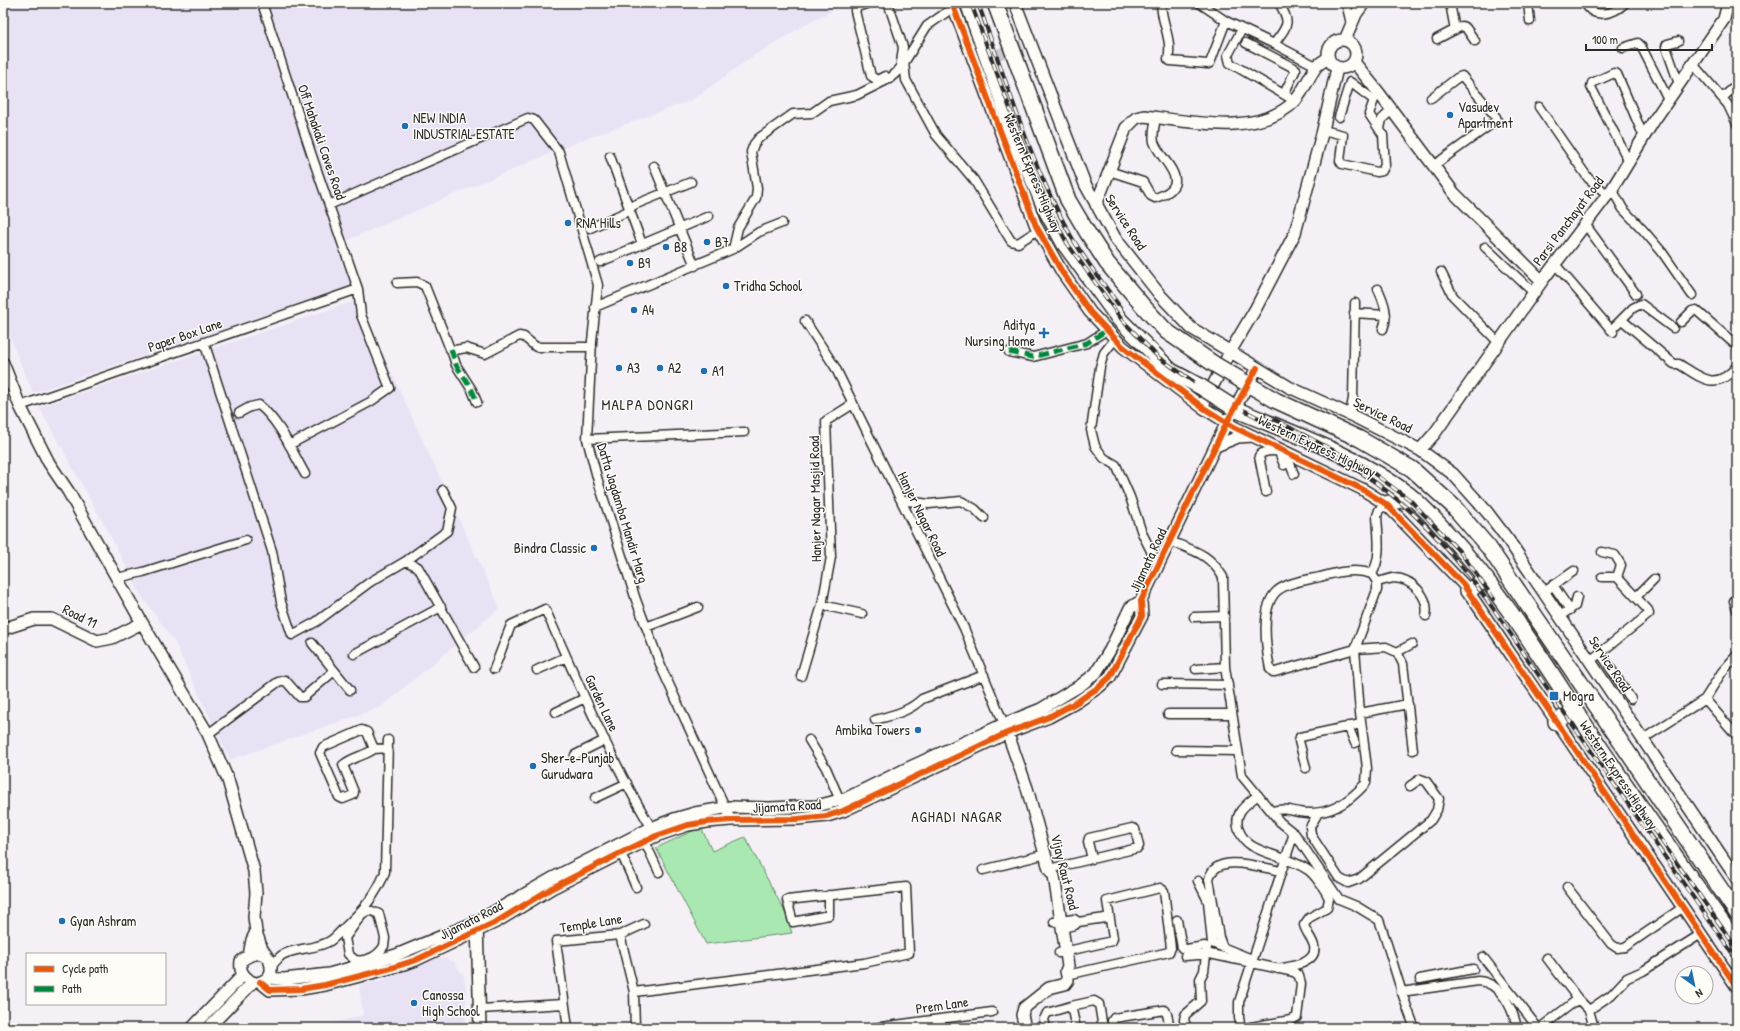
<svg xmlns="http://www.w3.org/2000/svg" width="1740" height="1031" font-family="'Patrick Hand',sans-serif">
<rect width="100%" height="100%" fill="#f4f0f6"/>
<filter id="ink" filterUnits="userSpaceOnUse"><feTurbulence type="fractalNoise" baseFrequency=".025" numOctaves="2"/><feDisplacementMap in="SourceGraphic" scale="8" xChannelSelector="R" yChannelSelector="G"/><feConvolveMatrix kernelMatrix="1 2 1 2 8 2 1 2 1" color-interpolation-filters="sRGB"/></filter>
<g filter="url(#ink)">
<path fill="#e9e2f5" d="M3 3H848L813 20 750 58 692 100 577 142 336 245 351 286 33 393 3 321Z
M358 300 500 608 381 707 230 760 174 641 142 597 105 526 39 407Z
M434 958H446L454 962 464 976 466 991 465 1028H317L363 1015 359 985 382 980Z"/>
<path fill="#a9e9b1" stroke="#6a8a6e" d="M701 827 712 851 745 837 786 914 792 933 706 944 656 848Z"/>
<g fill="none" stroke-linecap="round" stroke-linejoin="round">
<path stroke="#ccc9cd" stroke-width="11" stroke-dasharray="11 5.5" stroke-linecap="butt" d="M981 61 1030 42"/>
<defs>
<path id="street" d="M262 3 312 156 358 289 361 315 390 388 370 402 289 445
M869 3 857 7 855 11 871 76 877 80 885 76
M888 3 903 47 901 63
M1161 3C1161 22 1173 40 1168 59L1170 61 1208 64 1210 63 1226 21
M1199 3 1226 21 1274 44 1316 66
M1346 3 1351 24
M1450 3 1455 30
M1528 3 1530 21
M1585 3C1594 20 1614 14 1625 3
M1242 29 1228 55 1230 63 1295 101
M1437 39 1462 26 1466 28 1475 41
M1678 41 1667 44 1666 47 1679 84
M1246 43 1296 69 1284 94
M1274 44C1287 26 1292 24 1279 3
M1623 48 1638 43 1641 46 1668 99
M904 63 906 80 936 135 974 180 1011 241 1018 243 1038 230
M1693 64 1728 105 1737 124
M1431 98 1457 78 1462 76 1496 117 1497 120 1433 166
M1722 98 1737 85
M1539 107 1588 178 1608 195
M1339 117 1350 82 1374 100
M1380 129 1382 119 1392 110
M1323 130 1343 135 1340 161 1342 164 1377 172 1382 171 1385 165 1383 135 1369 114 1374 100 1379 93
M610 156 642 244
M1629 162 1591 87 1592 83 1614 73 1617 74 1644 137
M654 166 695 266
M1109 171 1143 182 1151 196 1155 198C1197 184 1161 162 1154 142 1152 134 1155 125 1156 117
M1612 189 1623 209 1644 231 1662 252 1692 295
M329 205 528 118 534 120 559 152 598 285 592 341 587 439 598 481 636 600 662 669 731 820
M1585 224 1636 294
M590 228 626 212 634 205 691 182
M1485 247 1534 293
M733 249 759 232 782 223
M600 262 709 216
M1555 264 1613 332
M1441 272 1453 296 1498 342
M397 283 417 282 425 286 450 349 455 350 466 348 485 354 519 336 524 337 536 347H592
M1378 289C1384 302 1389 315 1383 329
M595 307 733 249 738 228 756 198 757 188 751 152 754 144 759 138 793 114 812 113 829 101 857 95 889 79 897 72 904 63 927 26 954 7
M1354 313 1386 315
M1622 320 1674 364H1679C1701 378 1716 392 1737 366
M805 321 835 367 964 628 1004 724
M1681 322 1692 311 1696 310 1737 346
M1611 330 1633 308 1641 304 1673 328
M1115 339 1104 353 1100 367 1091 430 1095 446 1104 458 1116 465 1130 497 1142 533 1158 565
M204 342 272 551 281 602 292 635 316 622 370 582 406 561 418 567 474 667
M451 349 456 365 472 390 477 402
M1009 352 1033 357 1087 343 1107 330
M20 406 358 289
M239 413 250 407 259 405C280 422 292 451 305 474
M1350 415 1353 398 1355 303
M587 439 744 432
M1277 447 1284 465
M1285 451 1294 474
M1266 492 1259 456C1262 451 1274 450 1279 452
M901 500 929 504 961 501 975 509 984 518
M1170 541C1194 551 1209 553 1223 577L1225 667 1242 776 1280 822 1295 834 1339 899 1356 906 1379 920C1392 956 1400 993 1415 1028
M406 561 447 531 452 508 443 490
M1372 574C1355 568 1337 572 1320 577 1307 580 1288 582 1277 591 1260 606 1266 649 1270 669L1273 672H1275L1355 649 1386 647 1397 652 1403 664 1413 750
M1372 574C1382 557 1378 536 1377 516L1379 510 1386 504
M1602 577H1617
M117 578 143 572 246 540
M1377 582C1382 581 1388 579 1393 578 1412 578 1430 597 1426 616
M1553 585 1570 610
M1544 592 1574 571
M1636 597 1654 579
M1737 598 1734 601 1737 610
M822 605 862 614
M1560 616 1575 606 1577 597
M1194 617 1224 616
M646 627 698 607
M312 643 350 690
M1397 652 1412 644
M354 654 441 607
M1601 654 1631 699
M1590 661 1649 614 1648 610 1617 577 1621 565 1615 555 1602 552
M494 669 511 625 545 609C579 684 611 762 654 832
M1196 669 1225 667
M537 670 566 657
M801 676 822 605 831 557 826 421 853 404
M1162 684 1228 685
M1705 699 1737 736
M556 712 585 698
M1360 713 1408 704
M1168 714H1232
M875 720C893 715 908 712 922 699L984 675
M1348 726 1355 743
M208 734 278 682 285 680 300 697H304L334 671
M1643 739 1705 699 1722 672 1737 655
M809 740 826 768 842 805
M374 749C365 756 352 757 343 765L354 792 353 795 343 799 339 797 320 753 323 747 362 730 367 732 374 749 388 748
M1176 750 1237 751
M575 755 605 740
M1306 768 1299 741 1300 737 1361 724
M1258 795C1252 800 1243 806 1240 812 1233 824 1241 839 1252 846 1269 856 1291 858 1308 870 1314 874 1327 892 1329 899L1327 908 1309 918 1304 925C1306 933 1312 938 1314 946 1318 964 1290 966 1278 969
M595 798 627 783
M1272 811C1283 808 1289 810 1299 812 1328 817 1348 803 1366 783L1367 768 1360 713 1355 649 1377 590V582L1372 574
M1318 813 1310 827 1311 835 1339 878 1348 883 1359 879 1431 820 1437 810 1439 799 1426 781 1420 779 1410 786
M645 842 659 872
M621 853 636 887
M1049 869 1138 848 1139 846 1135 829 1132 828 1089 838 1088 842 1092 859
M983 870 1046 854
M1198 881 1208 901 1212 943 1252 959
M1567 887 1611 944 1617 948 1625 947 1682 908
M367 911H372L379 914 385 938 384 946C378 956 367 962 355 960L348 954 345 938 362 914Z
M1177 920 1182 948 1186 949 1205 946 1207 947 1204 971 1200 979 1201 1001 1185 1015 1184 1020 1187 1028
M1054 922 1074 919 1078 922 1075 925 1062 928
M1078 922 1105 918
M620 935 634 992 635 1028
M1223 948 1219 937 1209 879C1215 851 1262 868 1281 871
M1059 953 1112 941 1113 938 1107 901 1160 888 1164 891 1171 948 1169 952 1067 975
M1185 956 1210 954 1294 972 1299 976 1301 984 1297 1017 1291 1020 1245 1028
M1483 957 1538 1028
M1547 958 1578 999
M271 966C275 963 278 958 282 955 297 947 315 950 330 941 335 938 339 933 343 929 361 912 377 895 385 872L388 740
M1420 979 1473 969
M634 992 864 963 909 953 906 887 787 900 793 922 829 915V895
M1401 992 1478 981C1501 982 1513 1009 1517 1028
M480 1009 564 1004
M935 1020 936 1028
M568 1028 556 941 620 935 644 924
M873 1028 992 1012
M1046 1028 1044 1019 1047 1013 1071 1006
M1076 1028 1071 1006 1094 1001 1099 1004 1103 1028
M1113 1028 1112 1021 1114 1018 1164 1010 1167 1014 1170 1028
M1241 1028 1239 1018V1002L1294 833
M1540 1028 1578 999 1589 1010
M1594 1028 1589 1010 1611 995 1627 978 1643 971 1701 934"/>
<path id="secondary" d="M952 3 1036 226 1062 272 1090 312 1123 347 1202 407 1234 427 1362 489 1386 504 1463 584 1737 987
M1015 3 1085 184 1115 238 1160 295 1191 328 1289 387 1357 418 1420 450 1453 474 1487 512 1509 541 1737 879
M1328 54a14 14 0 1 1 28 0a14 14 0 1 1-28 0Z
M1345 40 1356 14 1364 3
M1354 62 1379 93 1454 193 1542 281
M1096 205 1126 128 1136 118 1144 116C1189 121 1258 138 1295 101 1304 91 1308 78 1316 67 1319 63 1324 61 1328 58
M3 363 20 406 49 463 68 491 141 621 208 734 228 780 254 871 256 893 254 917 256 932 262 949 269 959 271 966V972L268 978 263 981
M1202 407 1230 352 1256 308 1295 233 1323 130 1337 68
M1216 446 1238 437 1253 436
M1420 450 1435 433 1542 281 1612 189 1653 122 1724 19 1728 3
M3 629 34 619H52L97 641 112 638 142 623
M1005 726 1027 788 1049 869 1054 876 1068 966 1066 971 1068 980 1065 984 1049 988 1024 1008 1022 1015 1025 1028
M477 924 480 1028
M249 955 252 940 256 932
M268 978 284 979 329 974 396 955 476 922 551 879 651 828 674 819 695 813 730 807 769 808 817 806 847 798 908 768 1004 724 1041 709 1081 685 1096 673 1110 650 1130 608 1141 601
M248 979C241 974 240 969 241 961 249 955 255 952 265 955
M260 982 270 990 301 989 325 985 391 968 416 960 496 922 552 888 621 853 656 836 688 825 707 822 731 820 798 819 827 816 843 811 1007 733 1049 717 1077 702 1099 687 1110 677 1142 616 1141 601 1227 422 1257 368
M192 1028 243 975
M208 1028 253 982"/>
<path id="highway" d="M968 3 1017 141 1046 210 1064 243 1120 320 1171 371 1201 387
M995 3 1068 200 1087 232 1107 263 1143 306 1166 331 1214 364
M1251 386 1277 401 1360 439 1412 469 1453 506 1489 548 1737 913
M1237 410C1296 435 1358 456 1409 495 1424 507 1436 521 1449 535 1504 595 1546 666 1591 734 1638 805 1688 874 1737 944
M1386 504 1411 497
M1468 591 1486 579
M1556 722 1575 710"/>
</defs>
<use href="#street" stroke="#2b2b2b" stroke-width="11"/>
<use href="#secondary" stroke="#2b2b2b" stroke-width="14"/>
<use href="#highway" stroke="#2b2b2b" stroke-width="18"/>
<use href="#street" stroke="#fdfcf7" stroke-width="8"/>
<use href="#secondary" stroke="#fdfcf7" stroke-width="11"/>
<use href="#highway" stroke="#fdfcf7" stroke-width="15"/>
<defs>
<path id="rail" d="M971 3 1027 155 1050 211 1067 243 1122 320 1158 357 1204 389 1362 473C1451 532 1501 622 1561 708 1619 792 1678 876 1737 960
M978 3C1006 80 1031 165 1071 236 1085 260 1102 282 1118 304
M1266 415 1365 467 1410 500 1461 553 1494 599
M1588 736 1737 949"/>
</defs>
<use href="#rail" stroke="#2b2b2b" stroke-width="4"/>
<use href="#rail" stroke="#fdfcf7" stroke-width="2.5" stroke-dasharray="8" stroke-linecap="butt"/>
<defs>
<path id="highway-bridge" d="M1214 364 1251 386
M1201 387 1237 410"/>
</defs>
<use href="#highway-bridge" stroke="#2b2b2b" stroke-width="18" stroke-linecap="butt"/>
<use href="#highway-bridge" stroke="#fdfcf7" stroke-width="15"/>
<path stroke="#00873e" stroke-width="5" stroke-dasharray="10 5" stroke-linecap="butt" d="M451 349 456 365 472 390 477 402
M1009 352 1033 357 1087 343 1107 330"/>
<defs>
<path id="cycleway" d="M952 3 1036 226 1062 272 1090 312 1123 347 1202 407 1234 427 1362 489 1386 504 1463 584 1737 987
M260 982 270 990 301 989 325 985 391 968 416 960 496 922 552 888 621 853 656 836 688 825 707 822 731 820 798 819 827 816 843 811 1007 733 1049 717 1077 702 1099 687 1110 677 1142 616 1141 601 1227 422 1257 368"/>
</defs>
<use href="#cycleway" stroke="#fdfcf7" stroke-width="8"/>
<use href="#cycleway" stroke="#e8590c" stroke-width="6"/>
</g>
</g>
<g fill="#1f6fb2" stroke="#fdfcf7" stroke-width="1.5">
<circle cx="1450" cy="115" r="4"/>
<circle cx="405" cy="126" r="4"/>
<circle cx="568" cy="223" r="4"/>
<circle cx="707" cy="242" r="4"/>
<circle cx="666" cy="247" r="4"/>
<circle cx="630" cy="263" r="4"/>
<circle cx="726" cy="286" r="4"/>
<circle cx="634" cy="310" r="4"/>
<path d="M1042 327h4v4h4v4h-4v4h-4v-4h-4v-4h4z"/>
<circle cx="619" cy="368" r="4"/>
<circle cx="660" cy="368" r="4"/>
<circle cx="704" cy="371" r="4"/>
<circle cx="594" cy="548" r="4"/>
<rect x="1549" y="691" width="10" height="10" rx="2"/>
<circle cx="918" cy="730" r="4"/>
<circle cx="533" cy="766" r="4"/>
<circle cx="62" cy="921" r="4"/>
<circle cx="414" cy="1003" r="4"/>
</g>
<g text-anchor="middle" stroke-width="3" stroke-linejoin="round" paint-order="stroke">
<g font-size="14" fill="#2b2b2b" stroke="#fdfcf7" text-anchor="start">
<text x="1458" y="112">Vasudev<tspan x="1458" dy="16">Apartment</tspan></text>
<text x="413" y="123">NEW INDIA<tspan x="413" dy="16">INDUSTRIAL ESTATE</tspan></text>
<text x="576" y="228">RNA Hills</text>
<text x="715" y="247">B7</text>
<text x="674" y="252">B8</text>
<text x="638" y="268">B9</text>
<text x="734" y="291">Tridha School</text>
<text x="642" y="315">A4</text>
<text x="1035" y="330" text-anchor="end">Aditya<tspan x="1035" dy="16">Nursing Home</tspan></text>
<text x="627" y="373">A3</text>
<text x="668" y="373">A2</text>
<text x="712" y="376">A1</text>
<text x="586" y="553" text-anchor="end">Bindra Classic</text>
<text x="1563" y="701">Mogra</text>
<text x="910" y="735" text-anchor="end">Ambika Towers</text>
<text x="541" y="763">Sher-e-Punjab<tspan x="541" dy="16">Gurudwara</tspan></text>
<text x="70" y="926">Gyan Ashram</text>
<text x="422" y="1000">Canossa<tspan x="422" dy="16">High School</tspan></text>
</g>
<g font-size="14" fill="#2b2b2b" stroke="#fdfcf7">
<text transform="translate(322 142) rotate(71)" y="5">Off Mahakali Caves Road</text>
<text transform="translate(1033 173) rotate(67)" y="5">Western Express Highway</text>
<text transform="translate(1568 221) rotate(-53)" y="5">Parsi Panchayat Road</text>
<text transform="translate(1126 222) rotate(57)" y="5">Service Road</text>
<text transform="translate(185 335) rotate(-19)" y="5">Paper Box Lane</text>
<text transform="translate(1383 415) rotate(26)" y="5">Service Road</text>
<text transform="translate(1317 446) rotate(25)" y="5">Western Express Highway</text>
<text transform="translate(815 499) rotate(-91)" y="5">Hanjer Nagar Masjid Road</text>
<text transform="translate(623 513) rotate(73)" y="5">Datta Jagdamba Mandir Marg</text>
<text transform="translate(922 514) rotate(64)" y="5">Hanjer Nagar Road</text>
<text transform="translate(1148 560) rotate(-65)" y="5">Jijamata Road</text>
<text transform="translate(80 616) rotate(26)" y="5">Road 11</text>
<text transform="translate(1610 664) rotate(56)" y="5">Service Road</text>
<text transform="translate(602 703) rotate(65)" y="5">Garden Lane</text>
<text transform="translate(1619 775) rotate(56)" y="5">Western Express Highway</text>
<text transform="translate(787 806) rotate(-3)" y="5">Jijamata Road</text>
<text transform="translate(1065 872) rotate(76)" y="5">Vijay Raut Road</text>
<text transform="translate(471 920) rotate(-27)" y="5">Jijamata Road</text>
<text transform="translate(591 923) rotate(-9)" y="5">Temple Lane</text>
<text transform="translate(942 1005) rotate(-8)" y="5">Prem Lane</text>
</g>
<g font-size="15" letter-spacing="1" fill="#2b2b2b" stroke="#fdfcf7">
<text x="648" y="410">MALPA DONGRI</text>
<text x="957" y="822">AGHADI NAGAR</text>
</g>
</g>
<rect width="1740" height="1031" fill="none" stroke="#fdfcf7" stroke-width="16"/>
<rect x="8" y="8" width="1724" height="1015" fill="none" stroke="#2b2b2b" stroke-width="1.5" filter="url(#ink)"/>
<rect x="26" y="953" width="140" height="52" fill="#fdfcf7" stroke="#a9a8a5"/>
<rect x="34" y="966" width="20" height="6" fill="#e8590c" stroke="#a9a8a5"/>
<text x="62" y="973" font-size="12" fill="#2b2b2b">Cycle path</text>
<rect x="34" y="986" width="20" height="6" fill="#00873e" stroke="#a9a8a5"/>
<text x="62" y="993" font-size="12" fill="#2b2b2b">Path</text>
<g transform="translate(1694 985) rotate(147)"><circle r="19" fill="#fdfcf7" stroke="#a9a8a5"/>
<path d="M0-3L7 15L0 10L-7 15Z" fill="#1f6fb2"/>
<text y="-6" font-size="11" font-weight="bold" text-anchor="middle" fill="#2b2b2b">N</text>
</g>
<path d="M1586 44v6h126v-6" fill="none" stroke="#2b2b2b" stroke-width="2"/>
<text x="1592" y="44" font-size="12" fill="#2b2b2b" stroke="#fdfcf7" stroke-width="3" paint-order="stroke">100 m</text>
</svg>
